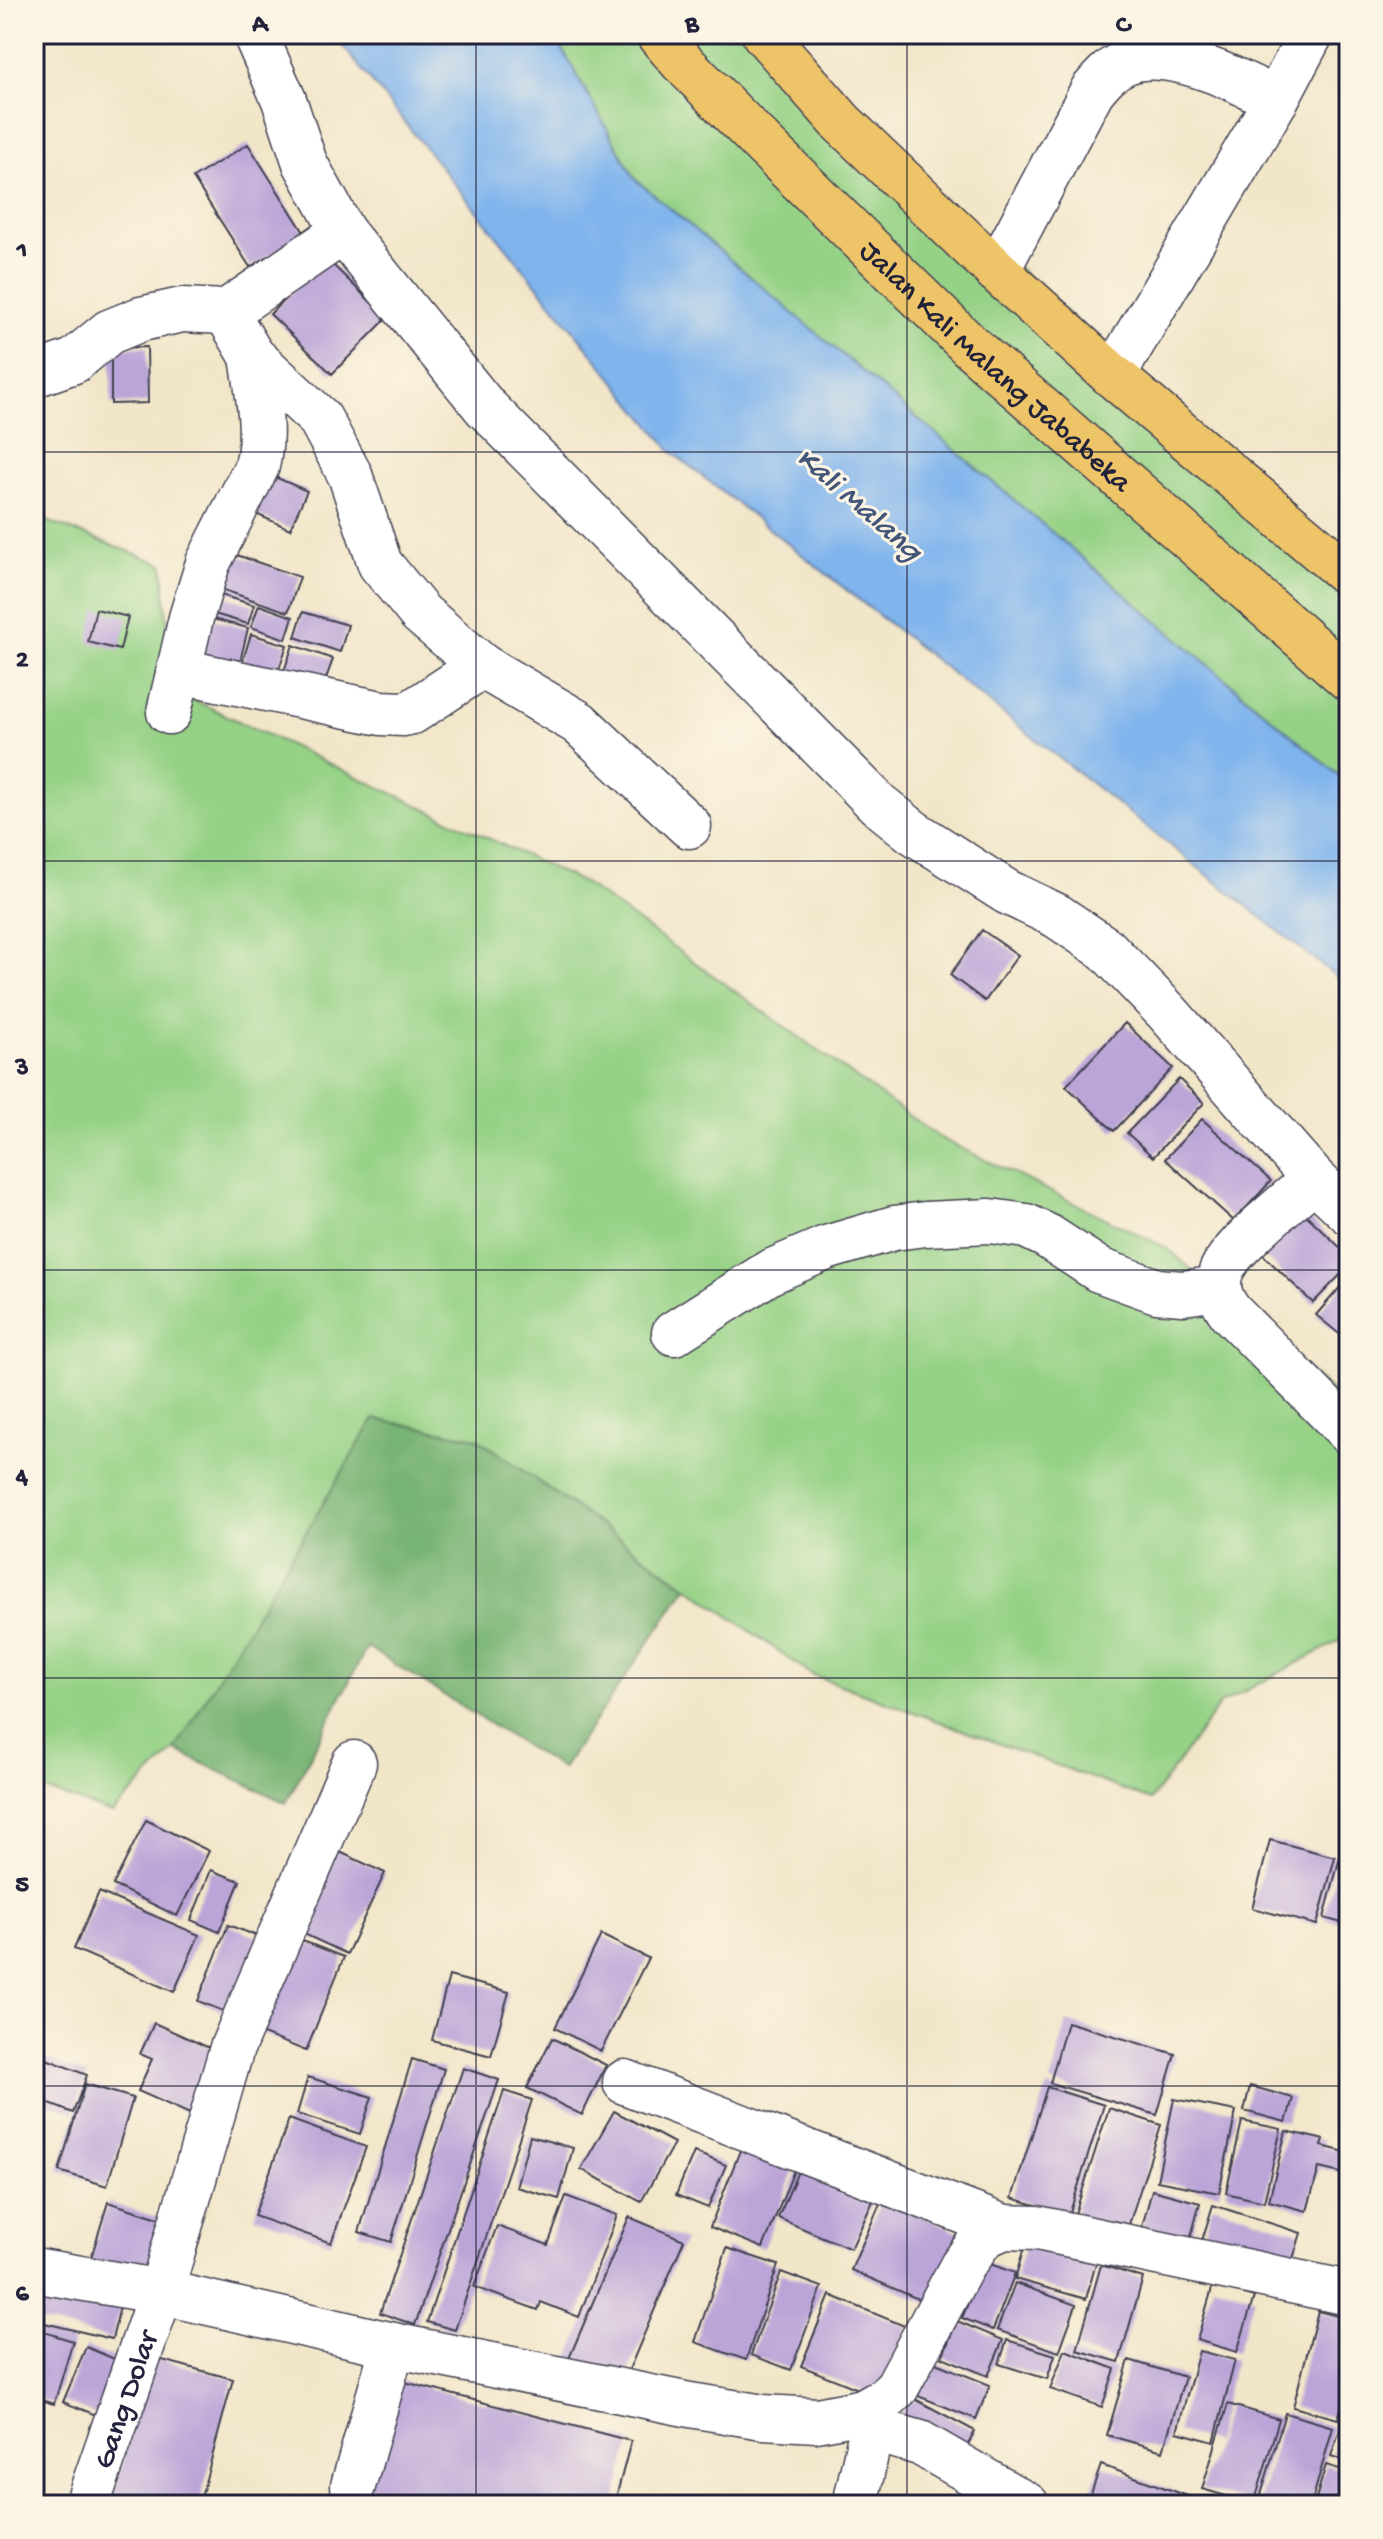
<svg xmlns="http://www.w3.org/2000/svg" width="1383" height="2539" font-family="'Gochi Hand',sans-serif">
<rect width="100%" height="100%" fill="#fcf5e5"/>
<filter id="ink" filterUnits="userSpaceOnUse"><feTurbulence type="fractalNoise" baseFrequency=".0125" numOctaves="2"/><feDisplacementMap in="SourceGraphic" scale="16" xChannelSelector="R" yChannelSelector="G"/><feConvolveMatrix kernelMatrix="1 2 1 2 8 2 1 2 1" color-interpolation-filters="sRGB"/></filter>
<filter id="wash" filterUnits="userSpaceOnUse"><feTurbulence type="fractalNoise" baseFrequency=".006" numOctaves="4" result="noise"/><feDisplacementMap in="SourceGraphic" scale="32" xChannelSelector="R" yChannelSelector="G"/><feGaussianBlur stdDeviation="1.8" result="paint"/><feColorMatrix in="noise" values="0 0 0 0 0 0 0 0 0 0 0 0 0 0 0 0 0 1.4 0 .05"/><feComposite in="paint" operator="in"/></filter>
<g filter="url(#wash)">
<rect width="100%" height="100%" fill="#f2e6c9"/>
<path fill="#96d286" stroke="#5c7a60" stroke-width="2" d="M554 34H764L1349 572V784L635 179Z
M34 516 163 564 172 690 584 883 940 1138 1167 1248 1349 1406V1636L1220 1704 1151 1800 811 1674 477 1438 374 1419 175 1750 112 1813 34 1786Z"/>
<path fill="#78b473" stroke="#4d6b57" stroke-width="2" d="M374 1419 477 1438 687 1587 562 1769 367 1647 286 1803 175 1750Z"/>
<path fill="#7fb4ed" stroke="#506b94" stroke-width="2" d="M333 34H554L635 179 1349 784V989L1338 978 673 453Z"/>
<g id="blocks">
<path fill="#bba5d8" d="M248 144 305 234 250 267 193 178Z
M326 258 387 318 332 374 270 314Z
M147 347 148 403 111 404V348Z
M266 473 307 491 290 529 249 511Z
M231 553 300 577 288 612 218 588Z
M217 594 254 605 248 624 211 613Z
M259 605 293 617 286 639 251 627Z
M96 609 128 617 120 650 88 642Z
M303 612 348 625 340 652 295 637Z
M205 617 248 628 238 670 194 660Z
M251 634 287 645 275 681 240 670Z
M293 645 333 659 323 687 283 674Z
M982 930 1018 955 985 1001 950 975Z
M1125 1023 1173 1068 1114 1131 1066 1086Z
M1179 1079 1204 1103 1153 1157 1127 1133Z
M1202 1119 1271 1181 1234 1221 1165 1159Z
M1300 1209 1349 1256V1266L1313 1303 1259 1251Z
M1349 1277V1342L1316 1315Z
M146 1820 209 1851 177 1916 113 1885Z
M1270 1840 1335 1857 1317 1925 1252 1908Z
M327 1846 385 1873 347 1954 289 1927Z
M1340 1857 1349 1859V1925L1324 1918Z
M211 1870 240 1881 219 1932 191 1920Z
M99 1892 199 1935 174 1992 74 1949Z
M228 1925 268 1940 238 2017 198 2001Z
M285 1934 344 1957 306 2051 248 2028Z
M601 1935 648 1958 601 2051 555 2028Z
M449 1976 509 1992 491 2056 432 2040Z
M1067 2022 1175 2054 1157 2115 1050 2083Z
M154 2023 223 2054 192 2115 138 2091 152 2059 140 2054Z
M552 2038 606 2065 582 2115 527 2088Z
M34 2054 87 2075 73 2113 34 2098Z
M412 2059 444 2069 391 2242 359 2232Z
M463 2068 499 2080 415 2325 380 2313Z
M308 2077 372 2097 360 2134 297 2114Z
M85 2084 133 2098 107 2186 59 2171Z
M1250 2086 1293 2098 1286 2122 1244 2111Z
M1047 2087 1104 2105 1069 2215 1012 2198Z
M504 2091 532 2100 455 2330 427 2322Z
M1174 2099 1236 2111 1219 2193 1157 2181Z
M1109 2108 1161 2125 1124 2240 1072 2223Z
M614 2111 674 2143 641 2202 581 2169Z
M289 2119 366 2147 331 2243 254 2216Z
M1242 2121 1281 2129 1264 2202 1226 2193Z
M1286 2131 1324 2140 1322 2146 1349 2153V2175L1319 2168 1307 2211 1269 2201Z
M530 2136 573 2148 559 2199 516 2187Z
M741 2148 795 2168 763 2248 710 2227Z
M694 2152 726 2165 708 2208 676 2195Z
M799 2169 873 2201 851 2249 778 2218Z
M1152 2190 1200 2203 1187 2251 1139 2238Z
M566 2196 617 2215 579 2317 541 2302 538 2310 474 2287 497 2226 548 2245Z
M882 2199 962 2233 932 2305 851 2270Z
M108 2202 171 2222 153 2281 90 2261Z
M1213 2205 1301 2233 1287 2278 1199 2250Z
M629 2217 684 2240 623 2384 568 2361Z
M1025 2244 1096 2263 1086 2299 1015 2279Z
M727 2248 778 2265 746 2360 695 2342Z
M985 2262 1015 2273 993 2330 962 2318Z
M1101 2265 1143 2278 1119 2362 1077 2350Z
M781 2272 822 2287 791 2370 751 2355Z
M1015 2283 1076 2305 1059 2352 997 2330Z
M46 2285 121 2303 112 2339 36 2321Z
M1213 2285 1254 2297 1237 2352 1197 2340Z
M830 2295 907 2327 878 2397 801 2366Z
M1318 2311 1349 2319V2380L1338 2419 1293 2407Z
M957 2321 1003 2340 988 2376 942 2357Z
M34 2329 73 2341 54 2404 34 2398Z
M1007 2340 1055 2355 1047 2379 999 2364Z
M86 2347 124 2363 101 2417 63 2402Z
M1065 2350 1115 2369 1102 2407 1050 2389Z
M1199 2351 1235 2360 1214 2442 1177 2432Z
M151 2357 233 2379 199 2505H111Z
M1129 2360 1185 2377 1163 2451 1107 2435Z
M933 2362 990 2385 976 2419 918 2396Z
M397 2380 631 2441 614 2505H363Z
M911 2397 975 2431 961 2458 896 2424Z
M1228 2404 1279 2419 1254 2504 1202 2489Z
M1349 2404V2462L1331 2456Z
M1285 2413 1333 2427 1311 2505H1258Z
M1101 2465 1213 2505H1087Z
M1326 2465 1349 2472V2505H1314Z"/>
</g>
</g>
<g filter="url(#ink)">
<use href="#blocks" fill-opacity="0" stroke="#413f50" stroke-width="2"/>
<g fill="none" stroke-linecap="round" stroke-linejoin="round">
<defs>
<g id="minor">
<path d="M255 34 284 100 305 163 343 232 485 407 878 804 913 832 1007 892 1057 916 1106 949 1167 1012 1314 1179 1349 1212"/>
<path d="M343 232 226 312 252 356 320 419 350 475 380 564 420 613 482 666 579 723 689 826"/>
<path d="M997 271 1092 91C1101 80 1110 69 1124 63 1165 44 1239 80 1276 100"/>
<path d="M34 375 74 361 109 332 141 319 182 310 226 312"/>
<path d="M1113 376 1276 100 1311 34"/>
<path d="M180 671 381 713 403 714 412 712 482 666"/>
<path d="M169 712 191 618 208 563 257 466C266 429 257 393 252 356"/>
<path d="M1314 1179C1292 1199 1230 1247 1221 1272 1216 1289 1221 1300 1231 1313L1349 1432"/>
<path d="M674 1333 770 1272 826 1248 894 1228 925 1224 990 1221 1026 1226 1047 1236 1099 1270 1157 1291 1183 1293 1219 1288"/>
<path d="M625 2082 1004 2227"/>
<path d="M34 2270 161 2292 393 2345 690 2405 763 2417 817 2420 863 2411 885 2399 897 2387 962 2266 980 2241 986 2235 1004 2227 1037 2228 1349 2293"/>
<path d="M870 2429 920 2443 1027 2505"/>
<path d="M353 2486 393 2345"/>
<path id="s1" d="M87 2505 161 2292 232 2048 354 1763"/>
<path d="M855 2505 877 2404"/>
</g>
<g id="major">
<path id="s2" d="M658 34 681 61 762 143 969 345 1349 679"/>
<path d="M764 34 842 123 997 271 1113 376 1349 575"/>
</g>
</defs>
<use href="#minor" stroke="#413f50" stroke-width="47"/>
<use href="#major" stroke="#413f50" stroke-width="47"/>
<use href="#minor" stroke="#fff" stroke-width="44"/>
<use href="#major" stroke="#eec469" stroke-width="44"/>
</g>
</g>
<path fill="none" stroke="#22223b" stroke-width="2" stroke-opacity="0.55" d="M476 34V2505M907 34V2505M34 452H1349M34 861H1349M34 1270H1349M34 1678H1349M34 2086H1349"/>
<g text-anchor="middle" stroke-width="6" stroke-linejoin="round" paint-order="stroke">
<g font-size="30" fill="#22223b" stroke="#fcf5e5">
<text dy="10" stroke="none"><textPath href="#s2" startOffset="474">Jalan Kali Malang Jababeka</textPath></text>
<text dy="10" stroke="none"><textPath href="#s1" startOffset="112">Gang Dolar</textPath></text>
</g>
<g font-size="32" font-style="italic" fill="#435579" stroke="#fcf5e5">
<text transform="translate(861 502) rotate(41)" y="11">Kali Malang</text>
</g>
</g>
<rect width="1383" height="2539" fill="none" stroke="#fcf5e5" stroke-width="88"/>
<rect x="44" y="44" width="1295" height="2451" fill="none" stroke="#22223b" stroke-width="3"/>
<g font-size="26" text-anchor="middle" font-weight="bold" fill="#22223b">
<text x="260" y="31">A</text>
<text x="692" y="31">B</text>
<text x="1123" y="31">C</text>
<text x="22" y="257">1</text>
<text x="22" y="666">2</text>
<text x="22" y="1074">3</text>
<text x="22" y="1483">4</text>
<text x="22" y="1891">5</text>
<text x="22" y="2300">6</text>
</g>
</svg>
